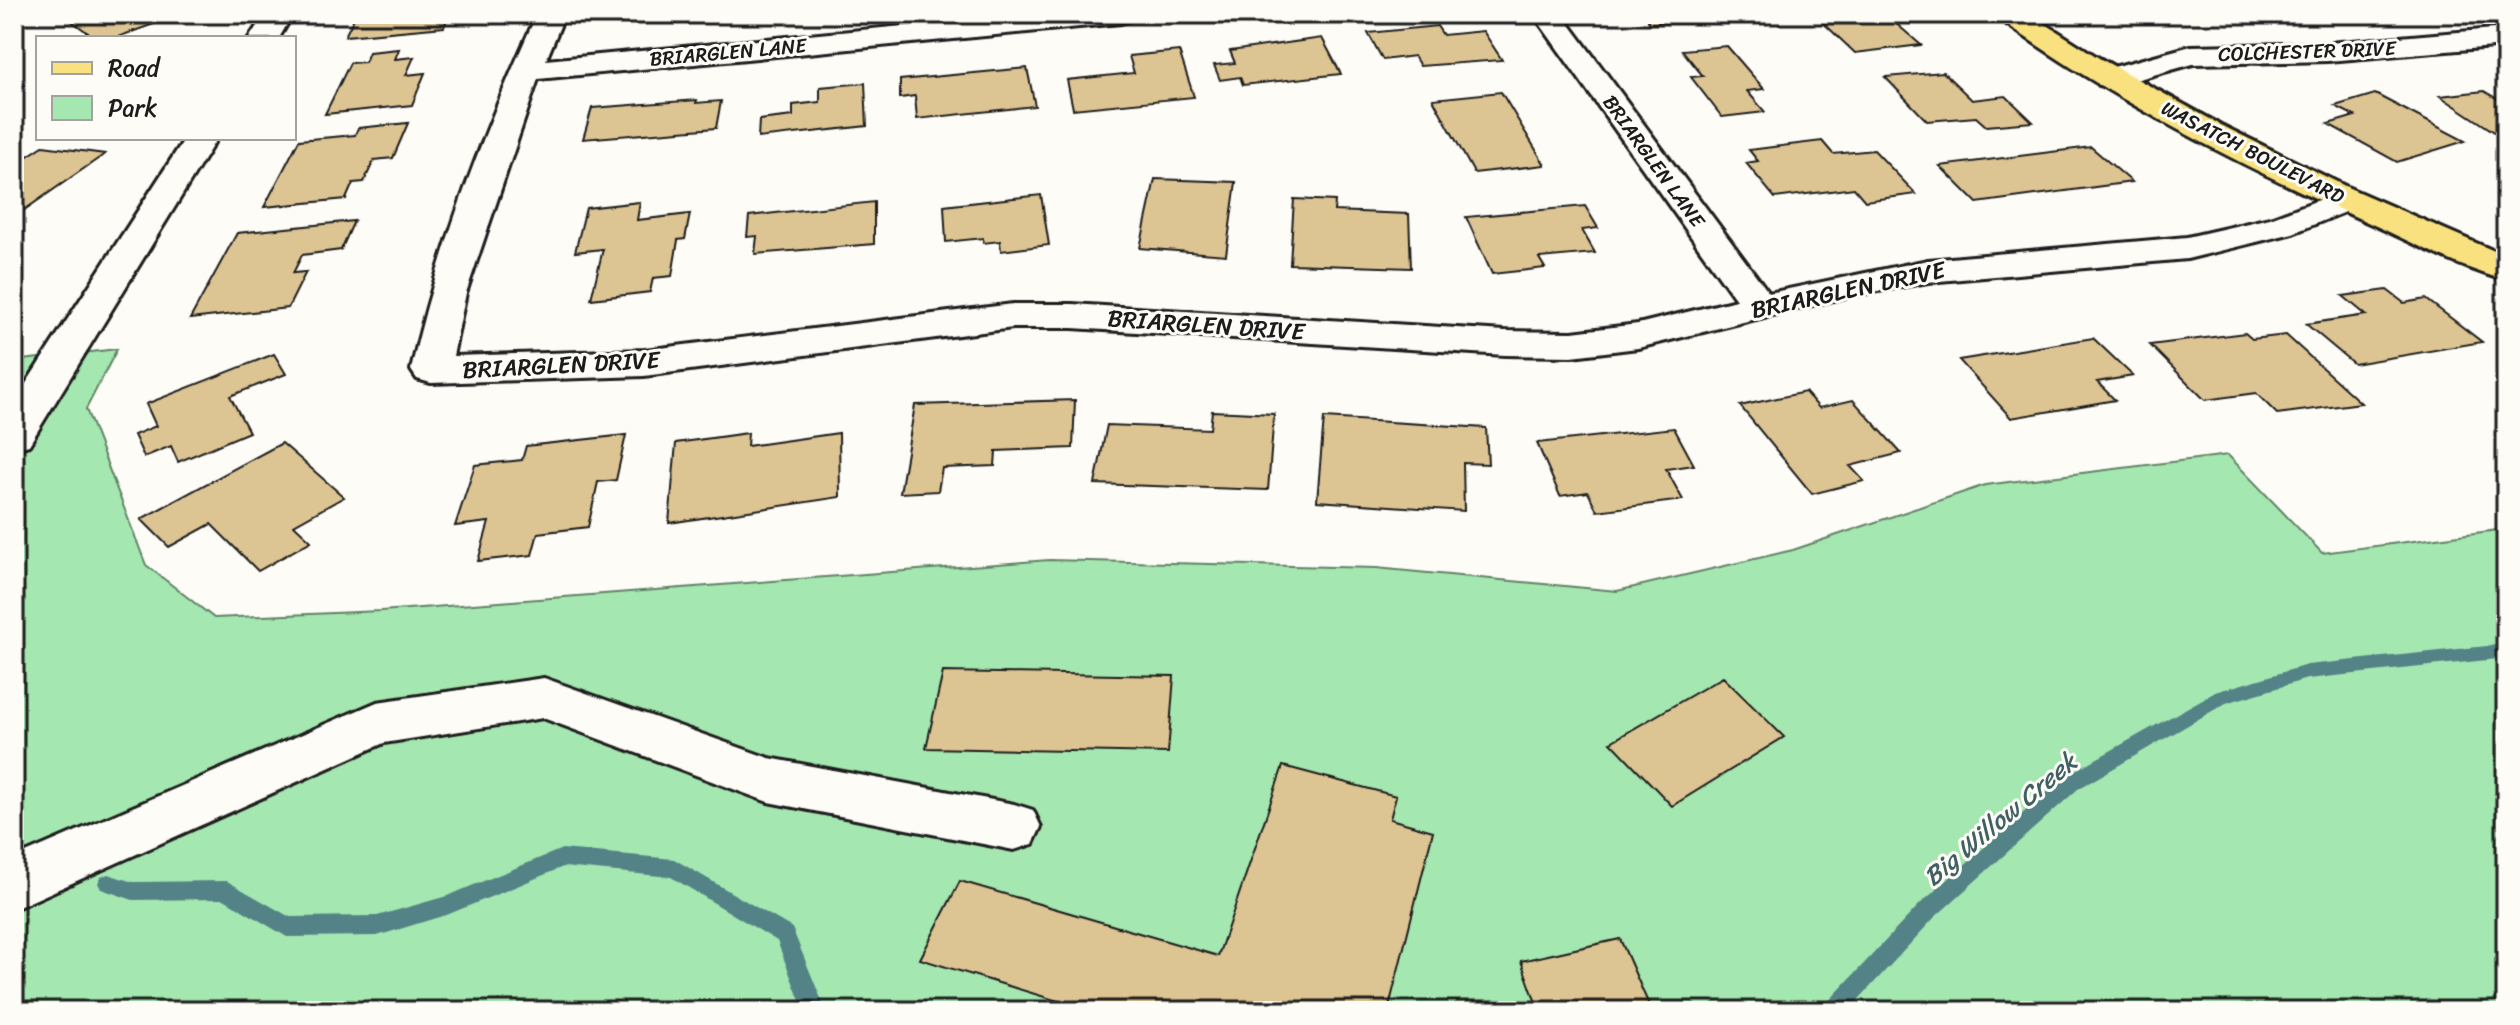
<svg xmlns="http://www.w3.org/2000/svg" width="2520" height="1025" font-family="Sriracha,sans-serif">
<rect width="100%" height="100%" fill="#fdfcf7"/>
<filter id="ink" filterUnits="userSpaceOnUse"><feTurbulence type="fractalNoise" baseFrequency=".0125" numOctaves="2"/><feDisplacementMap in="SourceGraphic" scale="16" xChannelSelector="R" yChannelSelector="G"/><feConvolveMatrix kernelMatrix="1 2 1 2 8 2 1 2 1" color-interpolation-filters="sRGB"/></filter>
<g filter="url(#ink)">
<path fill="#a5e7b0" stroke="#608266" stroke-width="2" d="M117 349 86 409 146 565 214 618 381 611 1049 560 1376 568 1617 591 1793 550 1985 485 2228 455 2322 553 2506 529V1011H14V361Z"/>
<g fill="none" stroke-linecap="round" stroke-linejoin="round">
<path fill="#538387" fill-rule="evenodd" d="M2506 644V658L2307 679 2226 703 2078 789 1934 918 1848 1011H1823L1826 1004 1920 904 2064 777 2215 692 2307 665Z
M562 849 674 859 792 928 826 1011H804L777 941 671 877 563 867 449 914 377 936 287 937 224 899 133 900 101 889 98 883 101 877 108 874 133 882 227 881 290 917 377 916 447 896Z"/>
</g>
<path fill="#ddc493" stroke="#1c1c1c" stroke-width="2" d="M62 14H173L176 16 115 38H95Z
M356 14H449L444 27 345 36Z
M1646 14H1704L1708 23H1649Z
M1814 14H1885L1921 45 1855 53Z
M1437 26 1443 35 1483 31 1502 60 1420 66 1414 56 1383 60 1368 33Z
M1322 38 1341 74 1243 85 1240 77 1220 80 1214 65 1235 63 1230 51Z
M1727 46 1764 89 1747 91 1765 112 1722 117 1691 77 1703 76 1682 50Z
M399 49 395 59 414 57 406 75 425 73 412 105 325 114 350 63 365 62 369 52Z
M1179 51 1194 97 1073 109 1067 80 1134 73 1129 56Z
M1027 68 1035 106 917 119 915 96 900 98V80Z
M1943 72 1972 100 2006 96 2033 122 1986 126 1976 117 1927 121 1885 77Z
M865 83 867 126 758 138 759 120 793 116V105L820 102V87Z
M2484 91 2506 104V137H2502L2440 96Z
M1501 92 1545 165 1474 173 1433 99Z
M2375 94 2465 141 2397 162 2328 124 2355 116 2335 106Z
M697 100 696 103 721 101 716 128 583 139 592 108Z
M408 123 393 158 374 160 364 182 353 183 346 199 264 207 299 140 355 135 358 128Z
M1822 141 1833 154 1874 150 1916 194 1865 201 1854 188 1775 198 1746 163 1758 161 1749 150Z
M43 146 105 154 14 217V165Z
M2091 147 2132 182 1977 203 1940 166Z
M1155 179 1236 182 1226 255 1140 248Z
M1041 195 1049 245 1001 251 1000 241 983 243V238L946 242 944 206Z
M1294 199 1335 201 1334 211 1409 214 1411 268 1290 264Z
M640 202 637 220 690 214 685 239 678 240 672 276 653 278 650 292 591 299 603 249 575 252 586 208Z
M874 202V244L755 254 757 236 747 237 749 216Z
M1585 206 1598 228 1582 230 1595 253 1539 258 1545 268 1492 274 1466 217Z
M354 221 341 250 302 255 293 273 306 272 288 308 190 319 237 233Z
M2387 290 2404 303 2426 299 2482 342 2354 364 2306 324 2366 315 2343 296Z
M2245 333 2252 339 2286 335 2361 403 2277 414 2256 393 2205 400 2150 345Z
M2093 338 2133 376 2097 382 2115 400 2011 418 1959 360Z
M274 354 286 374 230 396 249 432 178 462 171 446 144 457 134 435 156 426 146 404Z
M1805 392 1819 408 1853 400 1901 453 1850 466 1864 481 1812 494 1740 406Z
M1075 400 1073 448 996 451 995 466 942 468 938 491 900 493 915 405Z
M1212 411 1274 414 1268 490 1095 484 1107 425 1210 429Z
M1324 418 1486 428 1488 464 1463 463 1464 511 1317 501Z
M1674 428 1694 465 1666 469 1683 500 1597 511 1588 492 1560 496 1537 443Z
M748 433 747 446 839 433 840 497 669 523 676 443Z
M626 435 616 480 598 482 588 527 538 533 532 555 478 561 489 522 455 526 475 465 522 460 526 446Z
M282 443 344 497 294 525 311 541 258 571 211 524 169 547 141 519Z
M943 672 1174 676 1168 753 926 748Z
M1723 677 1784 737 1672 806 1611 742Z
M1283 766 1396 796 1390 819 1433 831 1388 1011H1058L1061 1002 920 959 960 881 1218 956Z
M1620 939 1649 1005 1624 1011H1539L1521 961Z"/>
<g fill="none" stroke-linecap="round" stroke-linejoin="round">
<defs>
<path id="minor" d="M265 14H293L279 38H249Z
M537 14H565L546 60 1030 14H1135L1131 20 1121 23 538 79 466 293 453 356 644 350 1013 304H1072L1505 331 1572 332 1638 324 1736 300 1533 14H1562L1769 293 1928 260 2187 237 2270 218 2345 190 2357 193 2362 200 2357 207 2293 233 2187 259 1928 282 1845 297 1638 348 1572 356 1505 355 1072 328H1013L644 376 431 383 417 379 411 370C439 247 484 129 537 14Z
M2506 28V46L2328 61 2193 64 2110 87 2099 85 2095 78 2099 71 2191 46 2328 43Z
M185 138H217L29 445 14 449V402Z
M544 678 769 758 1014 804 1033 810 1041 827 1033 844 1014 850 768 802 543 718 384 743 14 909V858L377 702Z"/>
<path id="major" d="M1997 14H2030L2099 58 2221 125 2347 187 2506 256V280C2462 269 2418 245 2376 226 2246 168 2117 103 2001 20Z"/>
</defs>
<use href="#minor" stroke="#1c1c1c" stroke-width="6"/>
<use href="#major" stroke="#1c1c1c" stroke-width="6"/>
<use href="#minor" fill="#fdfcf7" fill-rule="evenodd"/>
<use href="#major" fill="#fae180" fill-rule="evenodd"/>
</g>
</g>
<g text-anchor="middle" stroke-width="6" stroke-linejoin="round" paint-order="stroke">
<g font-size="20" fill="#1c1c1c" stroke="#fdfcf7">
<text transform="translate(2307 51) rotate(-2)" y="7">COLCHESTER DRIVE</text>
<text transform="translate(728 52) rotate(-5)" y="7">BRIARGLEN LANE</text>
<text transform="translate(2253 152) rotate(27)" y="7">WASATCH BOULEVARD</text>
<text transform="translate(1654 161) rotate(54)" y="7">BRIARGLEN LANE</text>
</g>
<g font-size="24" fill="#1c1c1c" stroke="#fdfcf7">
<text transform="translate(1848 290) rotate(-12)" y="8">BRIARGLEN DRIVE</text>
<text transform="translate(1206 325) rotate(4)" y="8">BRIARGLEN DRIVE</text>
<text transform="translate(561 365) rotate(-3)" y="8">BRIARGLEN DRIVE</text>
</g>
<g font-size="26" font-style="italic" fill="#406064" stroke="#fdfcf7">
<text transform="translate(2000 819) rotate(-40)" y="9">Big Willow Creek</text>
</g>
</g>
<rect width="2520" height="1025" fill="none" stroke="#fdfcf7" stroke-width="48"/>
<rect x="24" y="24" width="2472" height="977" fill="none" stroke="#1c1c1c" stroke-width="3" filter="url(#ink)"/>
<rect x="36" y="36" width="260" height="104" fill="#fdfcf7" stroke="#a3a29f" stroke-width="2"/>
<rect x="52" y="62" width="40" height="12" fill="#fae180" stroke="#a3a29f" stroke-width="2"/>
<text x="108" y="76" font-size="24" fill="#1c1c1c">Road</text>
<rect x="52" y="96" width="40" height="24" fill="#a5e7b0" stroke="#a3a29f" stroke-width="2"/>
<text x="108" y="116" font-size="24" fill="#1c1c1c">Park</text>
</svg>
